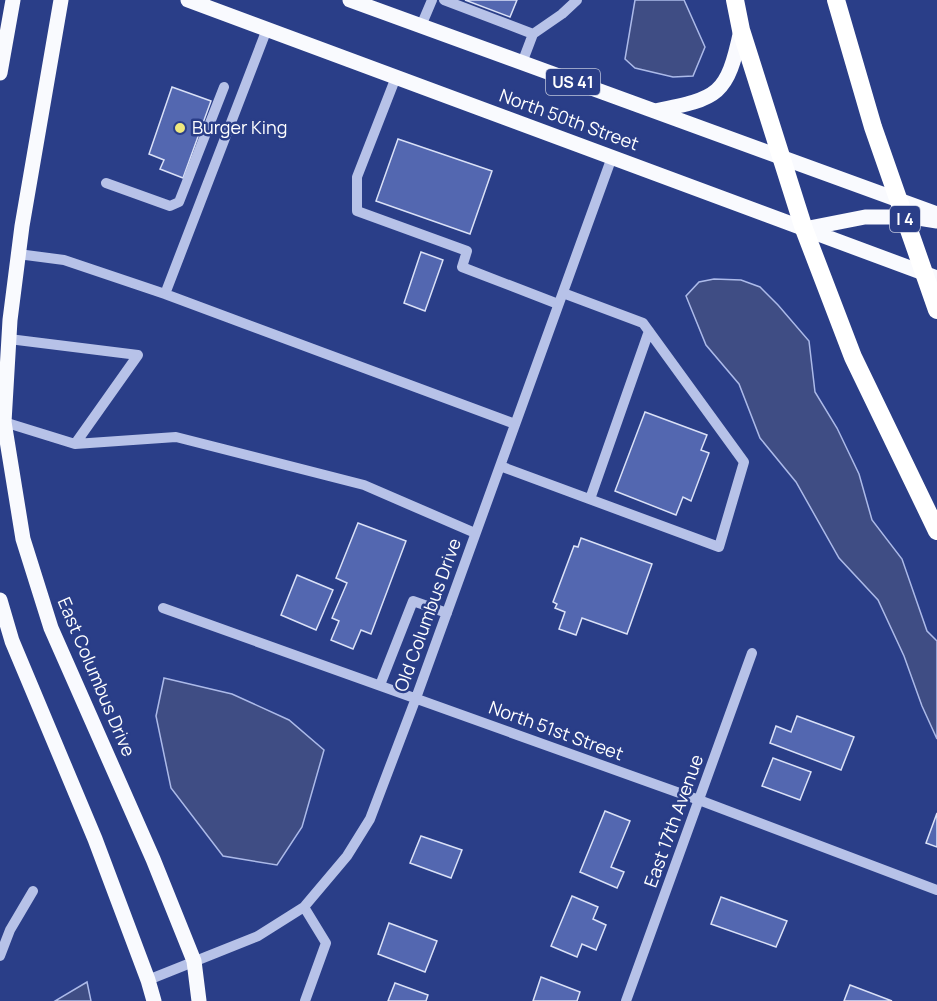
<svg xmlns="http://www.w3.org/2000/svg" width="937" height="1001" font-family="Manrope,sans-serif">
<rect width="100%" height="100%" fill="#2a3e88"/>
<path fill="#3f4d84" stroke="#acbae9" stroke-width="1.5" d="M635 0H684L705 47 693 76 673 77 635 68 625 59Z
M714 279 741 280 760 287 778 305 809 341 815 392 837 428 859 474 872 520 902 559 927 631 937 641V739L922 706 904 656 878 600 839 558 796 482 760 438 739 384 706 345 686 296 699 282Z
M164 678 232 694 289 720 324 750 302 827 277 865 223 856 171 788 156 716Z
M87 982 91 1001H55Z"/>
<path fill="#5367b0" stroke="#dae1f7" stroke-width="1.5" d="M465 0H517L510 17Z
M172 87 211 101 183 178 160 169 164 160 149 154Z
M398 139 492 171 470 234 376 201Z
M421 252 443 260 425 311 404 303Z
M645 412 707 435 701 450 709 453 691 501 683 497 676 515 615 491Z
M358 523 406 541 371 634 361 630 353 649 331 640 339 621 332 618 347 583 336 578Z
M581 538 652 564 627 634 582 618 576 635 559 629 565 612 555 608 557 604 553 602 574 546 578 547Z
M297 575 333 590 316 630 281 615Z
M797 716 854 737 841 770 770 743 776 726 791 732Z
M773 758 811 772 800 800 762 786Z
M605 811 630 821 611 867 624 872 617 888 580 872Z
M937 813V847L926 843Z
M421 836 462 850 451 878 410 863Z
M572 896 598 907 593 919 606 925 596 950 582 944 577 957 551 946Z
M721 897 787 921 776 947 711 924Z
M389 923 437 941 425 972 378 954Z
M541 977 580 992 577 1001H533Z
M395 983 428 995 426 1001H388Z
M850 985 892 1001H844Z"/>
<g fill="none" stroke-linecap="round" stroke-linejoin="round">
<path stroke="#b7c2e8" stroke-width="10" d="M444 0 533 34
M421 26 432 0
M522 63 533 34 562 14 577 0
M396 77 357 177V211L467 251 462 267 558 304
M106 183 170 206 179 202 224 87
M18 254 64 260 165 294 515 424
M165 294 267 29
M9 339 138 355 75 444
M0 423 4 422 75 444 176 437 364 485 475 533
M500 466 719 547 744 462 643 323 563 293
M590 499 649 331
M163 608 699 800 937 890
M380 685 413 601 447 613
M304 907 326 943 305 1001
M0 956 10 930 33 891
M148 980 258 936 304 907 347 856 370 819 416 698 612 157
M626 1001 752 653"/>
<path stroke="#f9fafe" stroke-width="15" d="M61 0 22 226 10 320 4 422 23 539 51 628 153 859 194 961 199 1001
M188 0 937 278
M350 0 937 214
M0 73 13 0
M655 111C719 98 727 96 741 30
M804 229 865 217H912L937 221
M0 600 12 641 95 839 148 980 154 1001"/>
<path stroke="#fff" stroke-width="18" d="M735 0 741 30 804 229 853 357 937 531
M836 0 873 127 937 310"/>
</g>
<circle fill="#efe87e" stroke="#2a3e88" stroke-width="2" cx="180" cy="128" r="6"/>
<g text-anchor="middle" stroke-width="5" stroke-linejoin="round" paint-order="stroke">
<g fill="#2a3e88" stroke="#bfc5db" stroke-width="1.5">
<rect x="546" y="69" width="54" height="26" rx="4.5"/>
<rect x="890" y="206" width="30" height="26" rx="4.5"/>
</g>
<g font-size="16" font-weight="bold" fill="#fff">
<text x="573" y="88">US 41</text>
<text x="905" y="225">I 4</text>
</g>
<g font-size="18" fill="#fff" stroke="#2a3e88">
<text transform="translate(569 120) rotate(20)" y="6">North 50th Street</text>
<text transform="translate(428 615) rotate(-70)" y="6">Old Columbus Drive</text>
<text transform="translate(96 677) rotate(67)" y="6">East Columbus Drive</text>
<text transform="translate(556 731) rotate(20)" y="6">North 51st Street</text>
<text transform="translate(674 821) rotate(-70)" y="6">East 17th Avenue</text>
</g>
<g font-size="18" fill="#fff" stroke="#2a3e88" text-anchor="start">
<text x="192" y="134">Burger King</text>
</g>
</g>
</svg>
